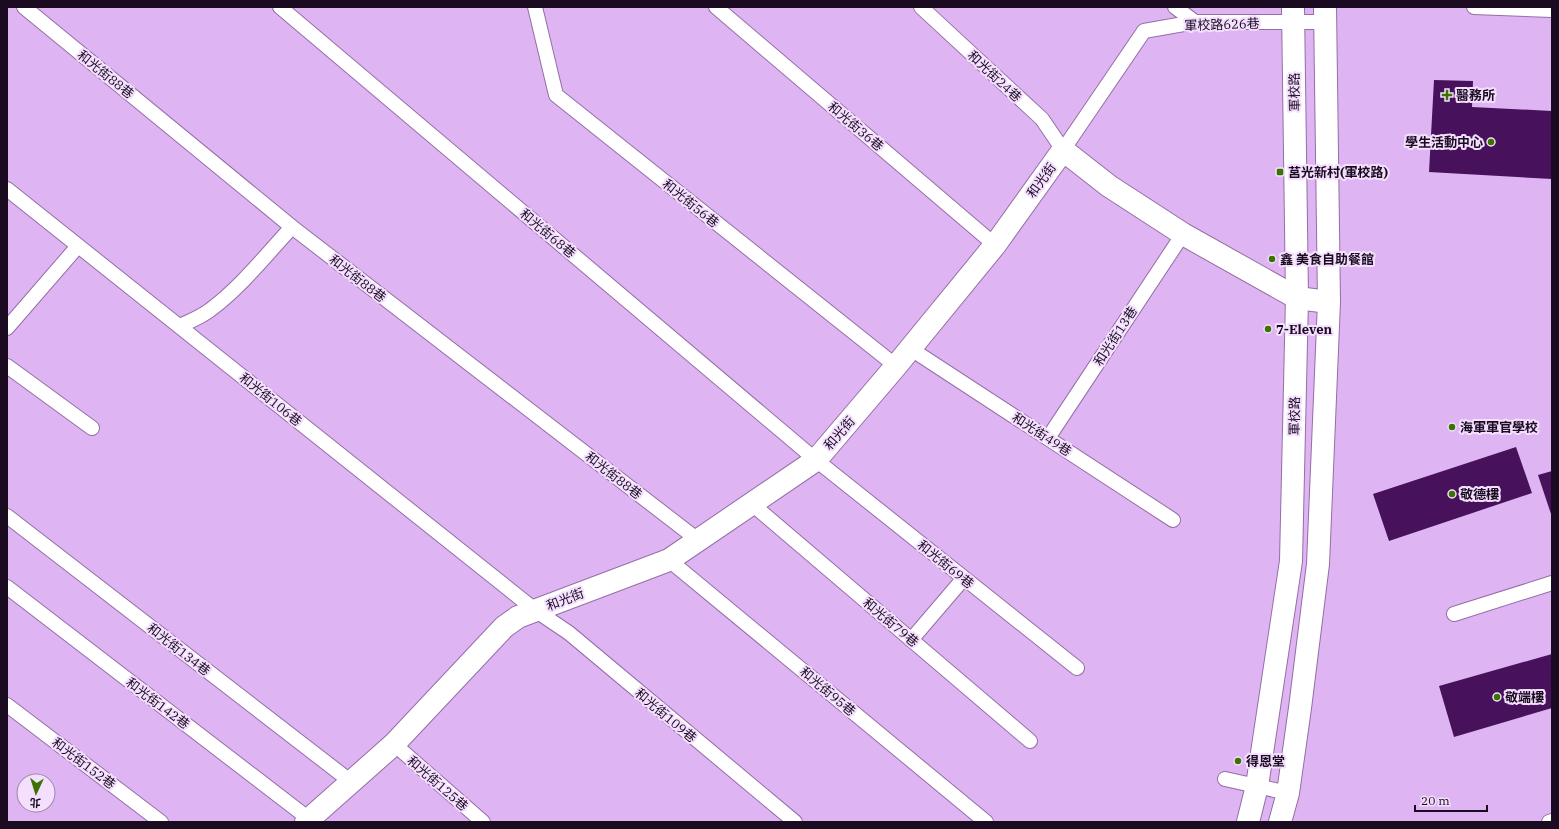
<svg xmlns="http://www.w3.org/2000/svg" width="1559" height="829" font-family="'IBM Plex Serif','Noto Sans TC',serif">
<rect width="100%" height="100%" fill="#deb5f2"/>
<path fill="#47125b" d="M1434 80 1473 81 1472 107 1552 111V179L1429 172Z
M1516 447 1532 493 1389 541 1373 494Z
M1552 471V517L1538 475Z
M1552 654V708L1454 737 1439 686Z"/>
<g fill="none" stroke-linecap="round" stroke-linejoin="round">
<defs>
<path id="service" d="M24 7 292 227 698 540
M280 7 816 460 1077 668
M535 7 556 95 896 366
M716 7 995 245
M921 7 1042 119 1063 150 1144 31 1195 22H1325
M1175 7 1195 22
M1474 7 1552 10
M7 189 535 610 569 633 795 822
M180 326C190 321 201 317 210 310 241 287 266 255 292 227
M7 328 78 246
M911 349 1173 520
M7 366 92 428
M1048 438 1183 234
M752 504 1030 741
M7 516 350 781
M669 560 986 822
M7 587 313 822
M1454 614 1552 583
M911 640 964 578
M7 705 161 822
M394 744 483 822
M1225 779 1288 793
M1549 822 1552 821"/>
<path id="minor" d="M306 822 394 744 504 627 518 617 669 560 816 460 896 366 995 245 1063 150 1109 186 1183 234 1297 298 1329 302"/>
<path id="tertiary" d="M1248 822 1257 786 1291 561 1297 298 1293 7
M1280 822 1288 793 1300 708 1318 564 1329 302 1325 7"/>
</defs>
<use href="#service" stroke="#946ea6" stroke-width="16"/>
<use href="#minor" stroke="#946ea6" stroke-width="24"/>
<use href="#tertiary" stroke="#946ea6" stroke-width="24"/>
<use href="#service" stroke="#fff" stroke-width="14"/>
<use href="#minor" stroke="#fff" stroke-width="22"/>
<use href="#tertiary" stroke="#fff" stroke-width="22"/>
</g>
<g fill="#3c7300" stroke="#f4dffe" stroke-width="1.5">
<path d="M1445 89h4v4h4v4h-4v4h-4v-4h-4v-4h4z"/>
<circle cx="1491" cy="142" r="4"/>
<rect x="1276" y="168" width="8" height="8" rx="2"/>
<circle cx="1272" cy="259" r="4"/>
<circle cx="1268" cy="329" r="4"/>
<circle cx="1452" cy="427" r="4"/>
<circle cx="1452" cy="494" r="4"/>
<circle cx="1497" cy="697" r="4"/>
<circle cx="1238" cy="761" r="4"/>
</g>
<g text-anchor="middle" stroke-width="4" stroke-linejoin="round" paint-order="stroke">
<g font-size="13" fill="#1a0b21" stroke="#f4dffe">
<text transform="translate(1222 24) rotate(-2)" y="5">軍校路626巷</text>
<text transform="translate(106 74) rotate(39)" y="5">和光街88巷</text>
<text transform="translate(995 76) rotate(43)" y="5">和光街24巷</text>
<text transform="translate(1294 92) rotate(-91)" y="5">軍校路</text>
<text transform="translate(856 126) rotate(40)" y="5">和光街36巷</text>
<text transform="translate(1041 180) rotate(-54)" y="5">和光街</text>
<text transform="translate(691 203) rotate(39)" y="5">和光街56巷</text>
<text transform="translate(548 233) rotate(40)" y="5">和光街68巷</text>
<text transform="translate(358 278) rotate(38)" y="5">和光街88巷</text>
<text transform="translate(1115 336) rotate(-57)" y="5">和光街13巷</text>
<text transform="translate(271 399) rotate(39)" y="5">和光街106巷</text>
<text transform="translate(1294 416) rotate(-89)" y="5">軍校路</text>
<text transform="translate(839 433) rotate(-49)" y="5">和光街</text>
<text transform="translate(1042 434) rotate(33)" y="5">和光街49巷</text>
<text transform="translate(614 475) rotate(38)" y="5">和光街88巷</text>
<text transform="translate(946 564) rotate(39)" y="5">和光街69巷</text>
<text transform="translate(565 599) rotate(-21)" y="5">和光街</text>
<text transform="translate(891 622) rotate(40)" y="5">和光街79巷</text>
<text transform="translate(179 649) rotate(38)" y="5">和光街134巷</text>
<text transform="translate(828 691) rotate(40)" y="5">和光街95巷</text>
<text transform="translate(158 703) rotate(37)" y="5">和光街142巷</text>
<text transform="translate(666 715) rotate(40)" y="5">和光街109巷</text>
<text transform="translate(84 763) rotate(37)" y="5">和光街152巷</text>
<text transform="translate(438 783) rotate(41)" y="5">和光街125巷</text>
</g>
<g font-size="13" font-weight="bold" fill="#1a0b21" stroke="#f4dffe" text-anchor="start">
<text x="1456" y="100">醫務所</text>
<text x="1483" y="147" text-anchor="end">學生活動中心</text>
<text x="1288" y="177">莒光新村(軍校路)</text>
<text x="1280" y="264">鑫 美食自助餐館</text>
<text x="1276" y="334">7-Eleven</text>
<text x="1460" y="432">海軍軍官學校</text>
<text x="1460" y="499">敬德樓</text>
<text x="1505" y="702">敬端樓</text>
<text x="1246" y="766">得恩堂</text>
</g>
</g>
<rect width="1559" height="829" fill="none" stroke="#1a0b21" stroke-width="16"/>
<g transform="translate(36 793) rotate(184)"><circle r="19" fill="#f4dffe" stroke="#9d8aa6"/>
<path d="M0-3L7 15L0 10L-7 15Z" fill="#3c7300"/>
<text y="-6" font-size="11" font-weight="bold" text-anchor="middle" fill="#1a0b21">北</text>
</g>
<path d="M1415 805v6h72v-6" fill="none" stroke="#1a0b21" stroke-width="2"/>
<text x="1421" y="805" font-size="12" fill="#1a0b21" stroke="#f4dffe" stroke-width="3" paint-order="stroke">20 m</text>
</svg>
